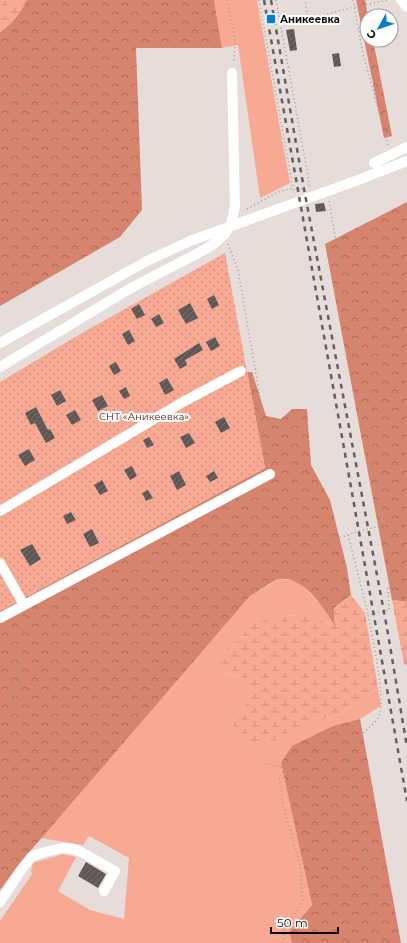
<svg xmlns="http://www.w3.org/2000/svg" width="407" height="943" font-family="Montserrat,sans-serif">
<defs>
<pattern id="forest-crowns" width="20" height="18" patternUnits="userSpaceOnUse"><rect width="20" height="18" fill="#d7846e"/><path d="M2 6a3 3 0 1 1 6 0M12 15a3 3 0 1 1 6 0" fill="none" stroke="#ad6a59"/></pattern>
<pattern id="wetland-marsh" width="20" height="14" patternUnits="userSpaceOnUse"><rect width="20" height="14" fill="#f7a994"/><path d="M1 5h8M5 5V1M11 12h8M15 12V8" fill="none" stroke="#d3907e"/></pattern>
<pattern id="park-dots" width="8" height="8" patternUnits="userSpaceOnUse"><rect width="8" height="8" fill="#f7a994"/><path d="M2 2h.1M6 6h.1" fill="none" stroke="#d3907e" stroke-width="1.8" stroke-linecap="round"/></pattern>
<pattern id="building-hatch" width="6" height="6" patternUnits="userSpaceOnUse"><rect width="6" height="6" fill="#5f5755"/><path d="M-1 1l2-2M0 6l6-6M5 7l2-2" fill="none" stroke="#756f6d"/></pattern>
</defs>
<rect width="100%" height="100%" fill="#e6dcda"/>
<path fill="#f7a994" d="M214 0H257L290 183 260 198 238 45 222 48Z
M279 579 297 581 323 606 335 626 314 617 290 615 247 626 241 638 221 654 227 673 241 677 251 695 242 710 232 721 304 726 334 716 357 704 378 688 381 706 360 719 333 726 281 763 312 905 289 932 292 943H0V921L32 874 31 871 33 863 63 854 76 857 58 891 90 910 124 919 129 858 89 836 83 845 41 838 250 596Z"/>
<path fill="url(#forest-crowns)" d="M27 0H214L222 48H136L142 210 120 237 0 306V32C12 24 20 13 27 0Z
M356 0H365L368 16H367V40H373L392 136 384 138Z
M407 202V602L392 600 325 244Z
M247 372H252L266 416 281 419 292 409H307L311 465 330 500 347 568 351 595 334 608 335 626C324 608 304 576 279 579 274 580 256 593 250 596L20 863 0 890V611L265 468Z
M360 719 401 943H292L289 932 312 905 281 763 292 746 333 726Z"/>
<path fill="url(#wetland-marsh)" d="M0 0H27C20 13 12 24 0 32Z
M351 595 365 613 378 688 357 704 334 716 304 726 267 744H253L239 736 232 721 242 710 251 695 241 677 215 669 221 654 241 638 247 626C267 619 292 611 314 617 321 619 328 624 335 626L334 608Z
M392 600 407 602V666L404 664Z"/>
<path fill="url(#park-dots)" d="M225 253 265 468 0 611V382L82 333Z"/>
<path fill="url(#building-hatch)" d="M294 29 297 50 290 51 286 30Z
M339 53 341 66 334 67 332 54Z
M324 203 326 211 316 212 315 204Z
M214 295 219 305 212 309 207 299Z
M190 303 198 318 186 324 178 310Z
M139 304 145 315 137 319 131 309Z
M159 314 164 323 156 327 151 319Z
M129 330 135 341 128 345 122 334Z
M215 337 220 346 211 351 206 342Z
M199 343 203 350 185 360 187 365 180 369 174 359Z
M116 362 121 371 114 375 109 366Z
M167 378 174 390 165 395 159 383Z
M126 387 130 396 124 399 119 391Z
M60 390 66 401 57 406 51 395Z
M102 395 108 406 98 411 92 400Z
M36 407 48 430 50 429 55 438 46 443 35 423 31 425 25 413Z
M75 410 81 420 72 425 66 415Z
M224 417 230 428 221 433 215 422Z
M189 433 195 443 186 448 180 437Z
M149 437 154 445 147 448 143 440Z
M29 449 35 460 25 466 18 455Z
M132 466 137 476 130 480 124 470Z
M179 471 186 485 177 490 170 476Z
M214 471 218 478 210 482 206 476Z
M102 480 108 491 100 495 94 485Z
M148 490 153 498 146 501 142 493Z
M71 512 76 520 67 524 63 516Z
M92 529 99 543 90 547 83 534Z
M32 544 41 559 30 566 20 550Z
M86 862 106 874 98 888 78 876Z"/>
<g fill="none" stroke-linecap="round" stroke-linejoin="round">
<path stroke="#a49c9a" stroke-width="1.5" stroke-dasharray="1 3" stroke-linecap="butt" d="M227 0 235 39 234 63
M259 0 293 188
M276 0 310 187
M353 0 363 54 388 145
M308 19 354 7 388 0
M280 24 308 19 305 0
M0 90 34 93 69 110 85 106 125 153
M329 201 394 576 398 594 407 596
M247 209 278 192 293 188 294 190 304 189
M228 244 238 270 259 391 269 466
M274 483 279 497 292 514 313 547 359 531 385 525
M348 535 368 614
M23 616 14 708 26 732 19 811 30 847
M265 764 278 766 285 769
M283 943 284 930 303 901 300 864 283 805 279 777 291 760 310 746 323 742 340 747 352 748
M378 943 350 758C352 748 356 739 364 732 369 727 376 723 379 716 386 699 372 636 368 615L389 610 388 587 398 594"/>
<path stroke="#fff" stroke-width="10" d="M401 0 407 7
M374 163 407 147
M0 343 147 261 190 241 361 179 407 161
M0 367 131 288 204 250 216 242 224 235 231 224 235 206 232 73
M0 511 181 403 241 371
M0 563 24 605
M0 618 270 474
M0 902 21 870 32 856 45 852 62 848 73 849 81 852 115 871 104 891"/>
<path stroke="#655f5e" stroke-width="2.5" stroke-dasharray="5 5" stroke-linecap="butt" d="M264 0 407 801
M271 0 304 189 387 628 407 747"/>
</g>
<rect fill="#087ec7" stroke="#fff" stroke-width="1.5" x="266" y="14" width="10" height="10" rx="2"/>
<g text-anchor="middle" stroke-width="4" stroke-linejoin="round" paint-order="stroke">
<g font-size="10" font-weight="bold" fill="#0e0b0a" stroke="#fff" text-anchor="start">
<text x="280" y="23">Аникеевка</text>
</g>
<g font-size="10" fill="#4c170a" stroke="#fff">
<text x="144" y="420">СНТ «Аникеевка»</text>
</g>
</g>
<g transform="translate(379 28) rotate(230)"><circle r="19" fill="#ffffff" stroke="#9f9d9d"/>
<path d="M0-3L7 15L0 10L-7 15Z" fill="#087ec7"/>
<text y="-6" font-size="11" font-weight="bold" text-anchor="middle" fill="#0e0b0a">С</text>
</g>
<path d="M271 927v6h67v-6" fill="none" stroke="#0e0b0a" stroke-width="2"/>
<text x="277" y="927" font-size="12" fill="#0e0b0a" stroke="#ffffff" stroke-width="3" paint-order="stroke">50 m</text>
</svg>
